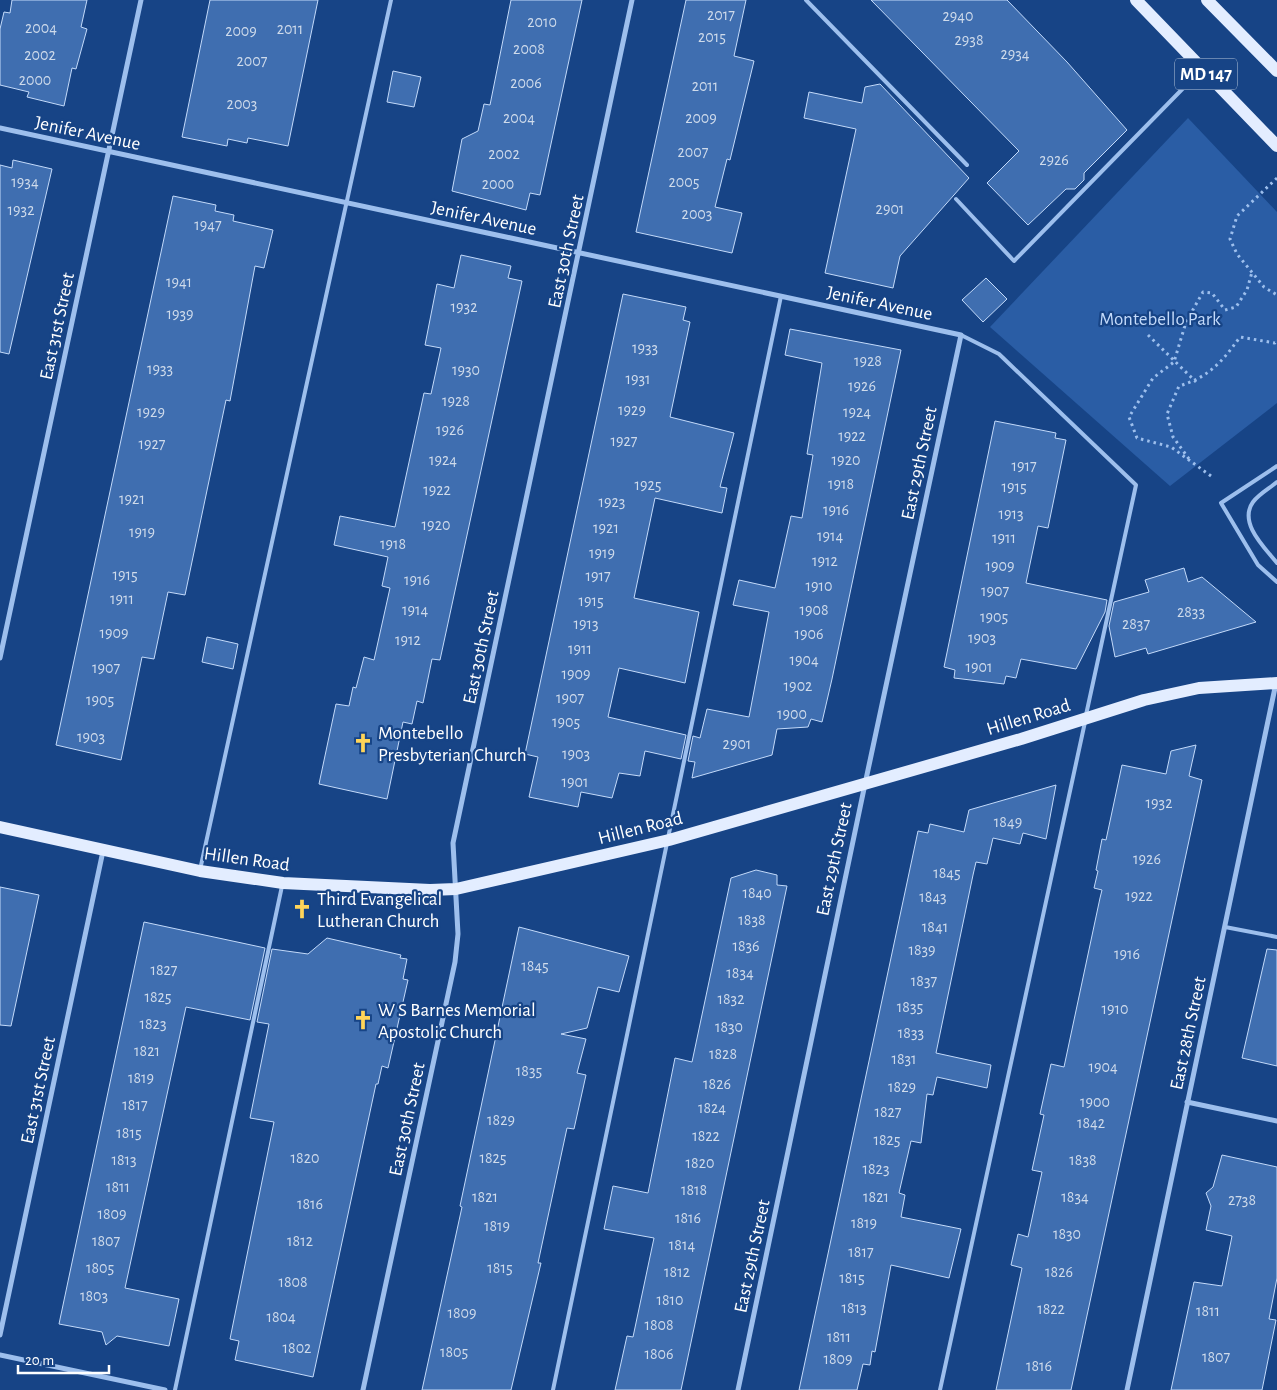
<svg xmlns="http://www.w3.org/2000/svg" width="1277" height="1390" font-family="'Alegreya Sans',sans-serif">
<rect width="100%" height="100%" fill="#174486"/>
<path fill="#2a5da5" d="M1188 118 1277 212V403L1170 486 990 327Z"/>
<path fill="#3f6eb0" stroke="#c3dafa" d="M12 0H87L81 27 87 29 76 69 72 68 64 106 27 97 29 92 0 85V29L4 12 10 13Z
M210 0H318L288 146 248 138 247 143 228 139 227 146 182 137Z
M511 0H582L540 195 530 193 526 210 452 191 462 139 478 131 484 104 490 105Z
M686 0H746L734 56 754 61 730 160 727 159 715 207 742 213 732 253 636 232Z
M871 0H1007L1067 62 1127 130 1084 173V180L1075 189H1066L1028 225 987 183 1019 151Z
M393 71 421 77 414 107 387 102Z
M880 84 969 178 900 256 893 288 825 273 856 129 804 118 809 92 862 103 865 87Z
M13 160 52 169 9 354 0 352V165L12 168Z
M173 196 216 205 215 211 234 215 233 221 273 230 264 268 255 266 230 401 226 400 185 595 168 592 154 659 142 657 121 760 56 745Z
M461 255 511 266 508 278 522 281 440 660 432 659 423 703 417 701 412 724 403 722 387 799 319 784 336 704 349 706 353 687 356 688 364 657 374 660 390 588 382 586 388 557 334 545 340 516 395 527 424 393 431 394 441 348 425 345 437 284 454 288Z
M986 278 1007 299 983 322 962 300Z
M623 294 686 307 683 320 690 322 670 417 734 433 720 487 727 488 722 513 655 498 634 598 699 612 685 683 619 668 608 717 686 735 681 759 645 751 640 776 619 773 612 798 581 792 578 807 529 797 538 757 525 754Z
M790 329 901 350 832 679 822 722 811 719 808 727 777 729 772 755 692 778 695 762 688 761 693 736 700 738 707 709 749 717 769 612 733 605 739 580 775 588 791 516 802 518 813 455 807 454 822 363 785 355Z
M995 421 1056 433 1055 438 1066 440 1048 528 1038 526 1026 583 1107 600 1105 612 1076 669 1021 659 1016 678 1006 676 1004 684 954 678 955 670 944 667Z
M1184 568 1188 582 1202 577 1256 622 1148 654 1146 648 1115 657 1109 626 1114 602 1149 592 1145 580Z
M207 637 238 644 233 669 202 662Z
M1196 745 1189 776 1202 780 1071 1390H996L1022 1268 1011 1265 1018 1234 1028 1237 1042 1172 1032 1170 1044 1115 1040 1114 1051 1064 1064 1067 1100 898 1102 890 1094 888 1098 871 1096 870 1102 839 1106 840 1122 765 1166 774 1171 751Z
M1056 785 1046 839 1023 833 1020 844 993 838 987 864 976 862 973 875 936 1053 991 1065 987 1088 937 1077 933 1095 927 1094 921 1143 911 1141 899 1193 905 1195 901 1217 961 1229 949 1278 891 1265 875 1352 872 1351 870 1365 863 1364 857 1390H799L918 831 928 833 930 824 964 832 969 810Z
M756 870 777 875V885L787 886 681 1390H615L627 1336 633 1337 654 1238 604 1229 613 1186 648 1193 675 1058 692 1062 731 878Z
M0 887 39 895 11 1026 0 1025Z
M144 922 265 948 250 1020 186 1007 125 1288 179 1299 169 1346 117 1336 106 1345 102 1332 59 1324Z
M519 927 629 956 619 992 598 987 587 1028 561 1034 586 1039 577 1073 586 1075 574 1129 567 1128 538 1263H541L511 1390H422L462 1207 460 1206Z
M327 938 401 955 400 958 407 959 403 979 408 980 388 1068 382 1066 378 1084H376L313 1377 235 1360 239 1341 230 1339 274 1122 250 1118 269 1024 257 1022 272 949 308 954Z
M1267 949 1277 950V1066L1242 1058Z
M1222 1155 1277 1167V1278L1269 1319 1276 1320 1262 1390H1171L1194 1282 1222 1286 1232 1236 1206 1230 1211 1206 1206 1193 1213 1187Z"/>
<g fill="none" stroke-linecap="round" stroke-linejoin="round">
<path stroke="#9dbfed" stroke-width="3" stroke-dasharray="2.5 4" stroke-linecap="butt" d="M1277 178 1237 216 1230 239 1237 254 1264 287 1277 295
M1148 335 1196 382
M1189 459 1173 437 1167 414 1179 386C1209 377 1222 362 1240 337L1275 343 1277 341
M1211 476 1171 447 1137 438 1129 417 1153 378 1174 362 1186 322 1203 292 1212 293 1225 310 1236 307 1247 290 1252 272"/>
<path stroke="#9dbfed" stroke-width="4" d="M806 0 967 165
M956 199 1014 261 1200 71
M961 335 999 354 1136 485 1086 715
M1277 466 1221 503 1258 565 1277 582
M1277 482C1270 488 1259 494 1253 502 1238 523 1265 548 1277 563
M200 870 391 0
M1225 927 1277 937
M175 1390 282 886
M553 1390 781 296
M940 1390 1085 722"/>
<path stroke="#9dbfed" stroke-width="5" d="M0 128 961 335 865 784 738 1390
M0 658 141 0
M1187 1102 1277 1121
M0 1335 103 851
M0 1355 165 1390
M363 1390 455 962 458 934 453 843 632 0
M1127 1390 1276 683"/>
<path stroke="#e3edff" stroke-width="12" d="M1136 0 1277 146
M1207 0 1277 71
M0 827 200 871 283 883 430 890 456 889 669 840 1021 739 1144 700 1199 688 1277 683"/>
</g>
<defs>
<symbol id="church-bare" viewBox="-9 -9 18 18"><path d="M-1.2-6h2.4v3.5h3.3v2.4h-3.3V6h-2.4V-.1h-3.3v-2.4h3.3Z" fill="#ffd559" stroke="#174486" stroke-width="2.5" paint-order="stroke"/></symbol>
</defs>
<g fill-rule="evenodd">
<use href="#church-bare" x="349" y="729" width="28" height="28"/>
<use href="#church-bare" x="288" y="895" width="28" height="28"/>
<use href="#church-bare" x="349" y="1006" width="28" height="28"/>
</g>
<g text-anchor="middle" stroke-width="4.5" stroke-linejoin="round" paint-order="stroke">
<g font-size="16" fill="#cfdbeb">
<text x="721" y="20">2017</text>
<text x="958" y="21">2940</text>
<text x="542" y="27">2010</text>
<text x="41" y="33">2004</text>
<text x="290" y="34">2011</text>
<text x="241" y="36">2009</text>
<text x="712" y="42">2015</text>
<text x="969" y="45">2938</text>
<text x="529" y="54">2008</text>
<text x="1015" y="59">2934</text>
<text x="40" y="60">2002</text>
<text x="252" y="66">2007</text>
<text x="35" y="85">2000</text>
<text x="526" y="88">2006</text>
<text x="705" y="91">2011</text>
<text x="242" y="109">2003</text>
<text x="519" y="123">2004</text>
<text x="701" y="123">2009</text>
<text x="693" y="157">2007</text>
<text x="504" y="159">2002</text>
<text x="1054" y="165">2926</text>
<text x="25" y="187">1934</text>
<text x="684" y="187">2005</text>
<text x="498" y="189">2000</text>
<text x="890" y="214">2901</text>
<text x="21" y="215">1932</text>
<text x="697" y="219">2003</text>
<text x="208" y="230">1947</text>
<text x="179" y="287">1941</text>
<text x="464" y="312">1932</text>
<text x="180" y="319">1939</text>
<text x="645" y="353">1933</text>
<text x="868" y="366">1928</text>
<text x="160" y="374">1933</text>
<text x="466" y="375">1930</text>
<text x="638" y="384">1931</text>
<text x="862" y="391">1926</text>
<text x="456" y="406">1928</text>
<text x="632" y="415">1929</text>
<text x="151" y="417">1929</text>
<text x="857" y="417">1924</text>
<text x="450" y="435">1926</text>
<text x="852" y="441">1922</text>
<text x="624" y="446">1927</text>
<text x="152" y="449">1927</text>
<text x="443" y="465">1924</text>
<text x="846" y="465">1920</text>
<text x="1024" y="471">1917</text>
<text x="841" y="489">1918</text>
<text x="648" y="490">1925</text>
<text x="1014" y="492">1915</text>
<text x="437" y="495">1922</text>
<text x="132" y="504">1921</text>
<text x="612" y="507">1923</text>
<text x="836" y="515">1916</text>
<text x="1011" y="519">1913</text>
<text x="436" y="530">1920</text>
<text x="606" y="533">1921</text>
<text x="142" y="537">1919</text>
<text x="830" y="541">1914</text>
<text x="1004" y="543">1911</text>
<text x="393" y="549">1918</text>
<text x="602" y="558">1919</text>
<text x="825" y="566">1912</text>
<text x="1000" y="571">1909</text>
<text x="125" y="580">1915</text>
<text x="598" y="581">1917</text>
<text x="417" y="585">1916</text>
<text x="819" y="591">1910</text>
<text x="995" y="596">1907</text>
<text x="122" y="604">1911</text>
<text x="591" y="606">1915</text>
<text x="415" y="615">1914</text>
<text x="814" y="615">1908</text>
<text x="1191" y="617">2833</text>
<text x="994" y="622">1905</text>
<text x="586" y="629">1913</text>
<text x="1136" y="629">2837</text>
<text x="114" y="638">1909</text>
<text x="809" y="639">1906</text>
<text x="982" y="643">1903</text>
<text x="408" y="645">1912</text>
<text x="580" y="654">1911</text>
<text x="804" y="665">1904</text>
<text x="979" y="672">1901</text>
<text x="106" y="673">1907</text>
<text x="576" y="679">1909</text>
<text x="798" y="691">1902</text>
<text x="570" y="703">1907</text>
<text x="100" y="705">1905</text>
<text x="792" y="719">1900</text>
<text x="566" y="727">1905</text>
<text x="91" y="742">1903</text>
<text x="737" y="749">2901</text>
<text x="576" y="759">1903</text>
<text x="575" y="787">1901</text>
<text x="1159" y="808">1932</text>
<text x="1008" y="827">1849</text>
<text x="1147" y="864">1926</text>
<text x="947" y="878">1845</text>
<text x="757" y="898">1840</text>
<text x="1139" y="901">1922</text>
<text x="933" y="902">1843</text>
<text x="752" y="925">1838</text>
<text x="935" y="932">1841</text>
<text x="746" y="951">1836</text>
<text x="922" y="955">1839</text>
<text x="1127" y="959">1916</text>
<text x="535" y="971">1845</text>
<text x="164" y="975">1827</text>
<text x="740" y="978">1834</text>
<text x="924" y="986">1837</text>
<text x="158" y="1002">1825</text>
<text x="731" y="1004">1832</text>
<text x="910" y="1012">1835</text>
<text x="1115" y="1014">1910</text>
<text x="153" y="1029">1823</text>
<text x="729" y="1032">1830</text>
<text x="911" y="1038">1833</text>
<text x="147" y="1056">1821</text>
<text x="723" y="1059">1828</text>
<text x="904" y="1064">1831</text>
<text x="1103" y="1072">1904</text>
<text x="529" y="1076">1835</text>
<text x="141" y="1083">1819</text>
<text x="717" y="1089">1826</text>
<text x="902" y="1092">1829</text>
<text x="1095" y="1107">1900</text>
<text x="135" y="1110">1817</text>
<text x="712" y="1113">1824</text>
<text x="888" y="1117">1827</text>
<text x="501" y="1125">1829</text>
<text x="1091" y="1128">1842</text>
<text x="129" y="1138">1815</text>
<text x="706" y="1141">1822</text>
<text x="887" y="1145">1825</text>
<text x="305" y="1163">1820</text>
<text x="493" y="1163">1825</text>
<text x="124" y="1165">1813</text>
<text x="1083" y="1165">1838</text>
<text x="700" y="1168">1820</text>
<text x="876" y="1174">1823</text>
<text x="118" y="1192">1811</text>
<text x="694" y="1195">1818</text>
<text x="485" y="1202">1821</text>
<text x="876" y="1202">1821</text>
<text x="1075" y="1202">1834</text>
<text x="1242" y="1205">2738</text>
<text x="310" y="1209">1816</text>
<text x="112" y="1219">1809</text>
<text x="688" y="1223">1816</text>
<text x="864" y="1228">1819</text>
<text x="497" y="1231">1819</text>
<text x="1067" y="1239">1830</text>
<text x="106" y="1246">1807</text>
<text x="300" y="1246">1812</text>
<text x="682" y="1250">1814</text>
<text x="861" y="1257">1817</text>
<text x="100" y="1273">1805</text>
<text x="500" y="1273">1815</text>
<text x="677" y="1277">1812</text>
<text x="1059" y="1277">1826</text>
<text x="852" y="1283">1815</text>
<text x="293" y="1287">1808</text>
<text x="94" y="1301">1803</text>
<text x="670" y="1305">1810</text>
<text x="854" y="1313">1813</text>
<text x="1051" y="1314">1822</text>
<text x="1208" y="1316">1811</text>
<text x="462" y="1318">1809</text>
<text x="281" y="1322">1804</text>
<text x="659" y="1330">1808</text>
<text x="839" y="1342">1811</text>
<text x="297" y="1353">1802</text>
<text x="454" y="1357">1805</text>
<text x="659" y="1359">1806</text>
<text x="1216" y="1362">1807</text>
<text x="838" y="1364">1809</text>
<text x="1039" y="1371">1816</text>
</g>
<rect fill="#174486" stroke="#b9c7db" stroke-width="1" x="1175" y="58.5" width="62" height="31" rx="4"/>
<g font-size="18" font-weight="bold" fill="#fff">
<text x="1206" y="80">MD 147</text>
</g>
<g font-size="19" fill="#fff" stroke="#174486">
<text transform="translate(88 132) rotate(12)" y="7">Jenifer Avenue</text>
<text transform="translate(484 217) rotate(12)" y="7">Jenifer Avenue</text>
<text transform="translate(565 251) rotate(-78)" y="7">East 30th Street</text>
<text transform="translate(880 302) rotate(12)" y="7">Jenifer Avenue</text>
<text transform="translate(56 326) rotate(-78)" y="7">East 31st Street</text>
<text transform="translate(918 463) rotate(-78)" y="7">East 29th Street</text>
<text transform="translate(480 647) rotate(-78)" y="7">East 30th Street</text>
<text transform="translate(1028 716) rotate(-17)" y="7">Hillen Road</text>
<text transform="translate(640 827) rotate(-14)" y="7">Hillen Road</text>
<text transform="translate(247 858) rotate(8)" y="7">Hillen Road</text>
<text transform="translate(833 859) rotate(-78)" y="7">East 29th Street</text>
<text transform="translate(1187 1033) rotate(-78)" y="7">East 28th Street</text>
<text transform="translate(37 1090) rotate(-78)" y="7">East 31st Street</text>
<text transform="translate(406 1119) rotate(-78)" y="7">East 30th Street</text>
<text transform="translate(751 1256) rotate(-78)" y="7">East 29th Street</text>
</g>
<g font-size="19" fill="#c3dafa" stroke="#174486">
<text x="1160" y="325">Montebello Park</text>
</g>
<g font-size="19" fill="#fff" stroke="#174486" text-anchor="start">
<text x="378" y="739">Montebello<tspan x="378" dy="22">Presbyterian Church</tspan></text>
<text x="317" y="905">Third Evangelical<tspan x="317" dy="22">Lutheran Church</tspan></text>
<text x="378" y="1016">W S Barnes Memorial<tspan x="378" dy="22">Apostolic Church</tspan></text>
</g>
</g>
<path d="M18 1365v8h91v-8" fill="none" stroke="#ffffff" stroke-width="2.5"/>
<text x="25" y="1365" font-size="15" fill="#ffffff" stroke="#174486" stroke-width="4" paint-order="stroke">20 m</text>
</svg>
